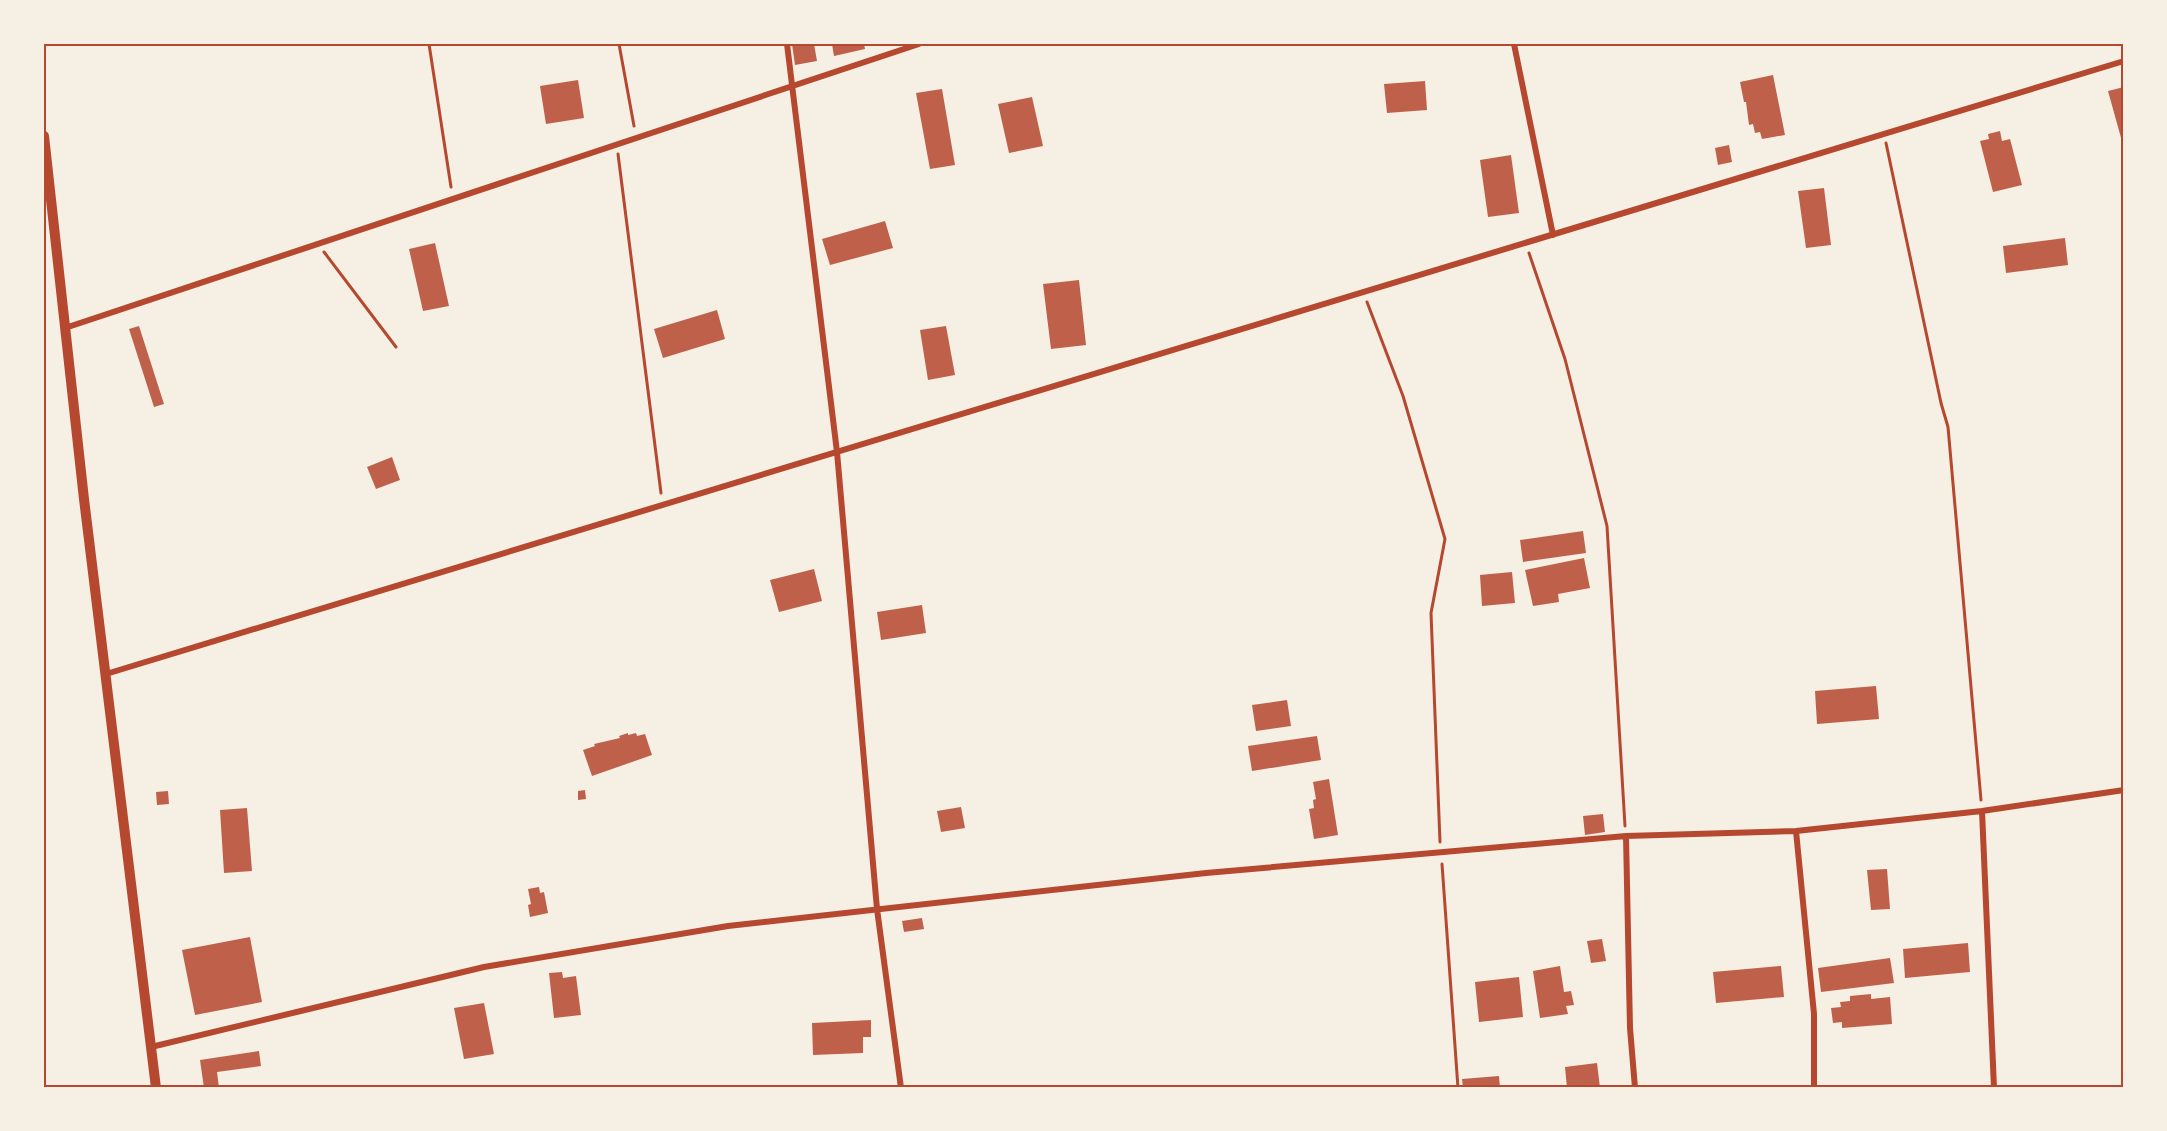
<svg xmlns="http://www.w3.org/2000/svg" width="2167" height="1131" font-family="'Source Sans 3',sans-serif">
<rect width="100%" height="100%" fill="#f6efe4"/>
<path fill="#bf614a" d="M792 44H814L817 61 795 65Z
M832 44H864L865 49 834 56Z
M1773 75 1785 135 1762 139 1760 132 1755 133 1753 124 1749 125 1746 102H1744L1740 82Z
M578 80 584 118 546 124 540 86Z
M1425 81 1427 110 1387 113 1384 84Z
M2124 87V145H2123L2108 91Z
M942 89 955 165 930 169 916 93Z
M1032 97 1043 146 1009 153 998 104Z
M2000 131 2002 141 2010 139 2022 185 1993 192 1980 141 1989 139 1988 134Z
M1729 145 1732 162 1718 165 1715 148Z
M1511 155 1519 213 1488 217 1480 160Z
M1824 188 1831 245 1806 248 1798 191Z
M885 221 893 248 830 265 822 239Z
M2065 238 2068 265 2006 273 2003 246Z
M435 243 449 306 423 311 409 249Z
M1079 280 1086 345 1051 349 1043 284Z
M717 310 725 339 663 358 654 329Z
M139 326 164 404 154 407 129 329Z
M946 326 955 375 928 380 920 330Z
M392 457 400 480 376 489 367 467Z
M1583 531 1586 553 1523 562 1520 540Z
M1584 558 1590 588 1558 594 1559 602 1533 606 1525 570Z
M814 569 822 601 779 612 770 580Z
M1512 572 1515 603 1482 606 1480 575Z
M922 605 926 633 881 640 877 612Z
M1876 686 1879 719 1817 724 1815 691Z
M1287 700 1291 726 1256 731 1252 705Z
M628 733V735L636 733 637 736 645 734 652 755 592 776 583 750 595 746 594 744 620 738 619 736Z
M1317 736 1321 760 1252 771 1248 746Z
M1329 779 1338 835 1314 839 1309 809 1314 808 1313 800 1316 799 1313 782Z
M585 790 586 799 578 800V791Z
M168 791 169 804 157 805 156 792Z
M961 807 965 828 941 832 937 811Z
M247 808 252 871 224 873 220 810Z
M1603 814 1605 832 1585 835 1583 816Z
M1887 869 1890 909 1871 910 1867 870Z
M539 887 540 893 544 892 548 913 530 917 528 905 531 904 528 889Z
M922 918 924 929 904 932 902 921Z
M250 937 262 1002 195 1015 182 950Z
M1602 939 1606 961 1591 963 1587 941Z
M1968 943 1970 972 1905 978 1903 949Z
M1890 958 1894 983 1821 992 1818 968Z
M1560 966 1564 992 1571 991 1574 1005 1566 1006 1568 1014 1540 1018 1533 971Z
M1781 966 1784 997 1716 1003 1713 972Z
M562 972 563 978 576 976 581 1015 554 1018 549 973Z
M1519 977 1523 1017 1479 1022 1475 982Z
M1871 994V999L1890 997 1892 1024 1842 1028V1022L1833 1023 1831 1008 1841 1007 1840 1002 1850 1001V996Z
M484 1003 494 1054 464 1059 454 1008Z
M871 1020V1037H863V1053L813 1055 812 1023Z
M259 1051 261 1066 217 1072 219 1088H204L200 1060Z
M1597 1063 1600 1088H1567L1565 1067Z
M1499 1076 1500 1088H1463L1462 1079Z"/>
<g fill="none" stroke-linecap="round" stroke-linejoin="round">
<path stroke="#b5482f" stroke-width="3" d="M429 44 451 187
M619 44 634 126
M1886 143 1941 403 1948 427 1981 800
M618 154 661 493
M324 252 396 347
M1529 253 1565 359 1607 526 1625 826
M1367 302 1403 396 1445 539 1431 613 1440 842
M1442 864 1458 1088"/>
<path stroke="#b5482f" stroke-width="6" d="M787 44 837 452 877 909 901 1088
M1514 44 1553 235
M65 328 919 44
M106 674 2124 61
M1982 811 1994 1088
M1796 831 1814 1014V1088
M1626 836 1630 1028 1635 1088
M151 1047 484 967 728 926 1206 873 1626 836 1796 831 1982 811 2124 790"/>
<path stroke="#b5482f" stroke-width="10" d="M44 136 84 499 156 1088"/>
</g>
<rect width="2167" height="1131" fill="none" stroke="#f6efe4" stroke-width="90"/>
<rect x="45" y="45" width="2077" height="1041" fill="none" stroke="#b5482f" stroke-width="2"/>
</svg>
